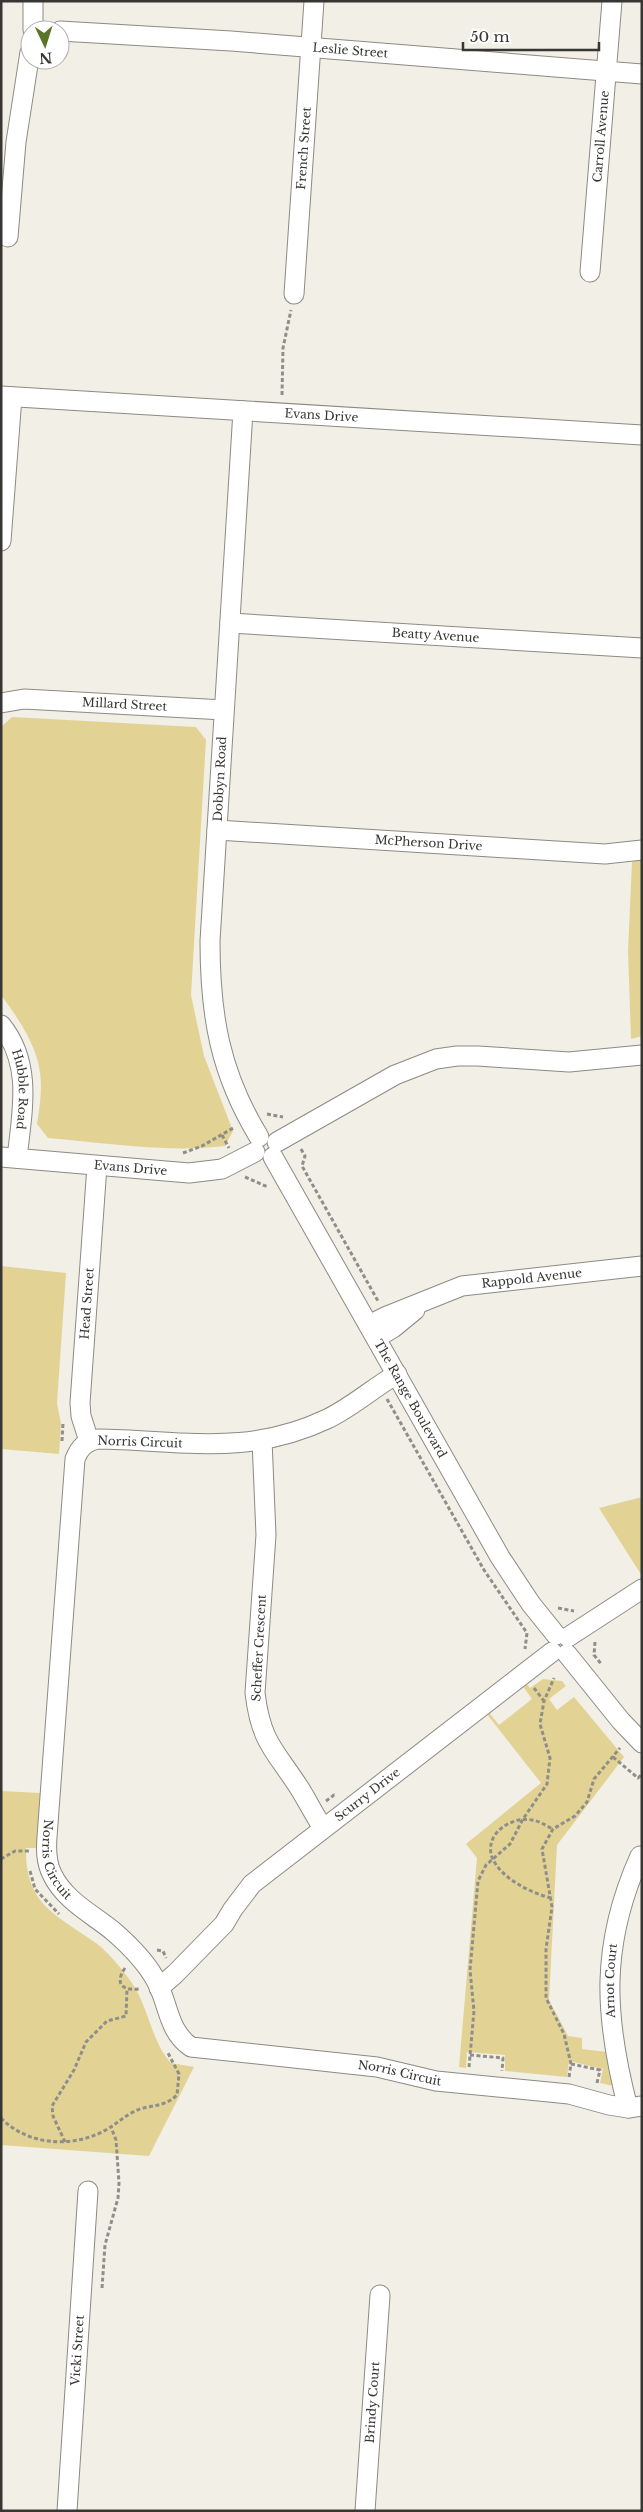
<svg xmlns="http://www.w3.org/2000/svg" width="643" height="2512" font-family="'Libre Baskerville',serif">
<rect width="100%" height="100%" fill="#f1efe6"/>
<path fill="#e2d395" d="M12 717 196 727 206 740 191 995 204 1056 233 1131 225 1146C166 1153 107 1143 48 1138L37 1124C39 1111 41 1098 41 1085 41 1051 21 1022 1 995V727Z
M642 857V1036L631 1039 628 951 632 862Z
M1 1266 66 1273 57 1403 61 1424 59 1454 1 1449Z
M642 1497V1573H640L599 1508Z
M543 1679 562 1681 566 1686 549 1699 557 1710 574 1697 624 1757 557 1845 549 2000 568 2036 582 2038V2049L607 2052 614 2086 600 2083 603 2069 569 2061 567 2077 505 2071V2055L467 2052 466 2068 459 2067 477 1858 466 1844 541 1783 486 1713 488 1711 499 1725 532 1699 522 1685 526 1683 530 1688Z
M1 1791 40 1793 37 1848H26C25 1905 56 1914 96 1943 110 1954 122 1969 132 1983 149 2008 151 2041 171 2063L194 2067 149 2156 1 2145Z"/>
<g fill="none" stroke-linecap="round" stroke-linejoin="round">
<defs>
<g id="minor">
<path d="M33 1V30"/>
<path id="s1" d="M60 31 231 41 642 74"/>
<path d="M8 237 16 142 30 52"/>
<path id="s2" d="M590 272 612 1"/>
<path id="s3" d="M294 294 314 1"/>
<path id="s4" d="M1 396 642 435"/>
<path d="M243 411 210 941C210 1016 220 1073 259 1137"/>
<path d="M1 541 12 397"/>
<path id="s5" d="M230 623 642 648"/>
<path id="s6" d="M1 703 24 699 224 710"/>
<path id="s7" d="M217 830 605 854 642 850"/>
<path id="s8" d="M1 1025C33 1064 22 1112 17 1158"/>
<path d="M277 1142 395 1075 436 1059 457 1056H478L569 1062 642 1055"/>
<path id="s9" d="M1 1157 189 1173 222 1169 255 1152"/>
<path id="s10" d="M273 1157 500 1557 531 1604 556 1635"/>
<path id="s11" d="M369 1325 387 1316 462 1286 642 1266"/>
<path d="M376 1338 393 1328 415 1310"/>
<path id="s12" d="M397 1374C373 1388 352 1407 327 1419 247 1457 181 1440 98 1439 85 1442 80 1447 75 1459L47 1837C46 1850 46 1862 52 1874 64 1900 92 1914 113 1931 128 1944 144 1960 154 1977 169 2000 166 2030 191 2047L377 2067 436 2081 569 2094 609 2105 628 2108 642 2106"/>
<path d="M262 1440 266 1535 255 1693C261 1743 275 1750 300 1789 308 1802 315 1816 323 1828"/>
<path id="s13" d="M89 1441 81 1416 80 1403 97 1166"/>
<path d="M568 1637 642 1589"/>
<path d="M567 1654 621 1721 642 1743"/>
<path id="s14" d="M159 1988 175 1974 224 1924 233 1909 252 1884 552 1652"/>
<path id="s15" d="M628 2108C604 2016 600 1945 640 1856"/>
<path id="s16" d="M67 2511 88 2191"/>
<path id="s17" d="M365 2511 380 2295"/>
</g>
</defs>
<use href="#minor" stroke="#8c8a82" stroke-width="21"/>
<path stroke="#908e88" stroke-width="3" stroke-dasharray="4 2.5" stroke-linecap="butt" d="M282 395 283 348 291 310
M267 1114 283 1117
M222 1135 229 1148
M301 1149 305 1156 302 1166 378 1301
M183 1153 202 1146 235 1127
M245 1177 268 1187
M387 1399 484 1570 527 1633 525 1649
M62 1441 63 1423
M558 1608 574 1611
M595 1642 594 1655 602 1665
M534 1688 544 1701
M613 1757 638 1778 642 1774
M326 1801 334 1795H337
M1 1859 15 1851H29
M30 1871 35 1889 59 1914
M551 1898C531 1893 500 1878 492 1857 484 1834 511 1816 532 1820 540 1821 546 1826 553 1829
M157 1950 163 1951 166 1958
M125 1968C114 1984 123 1991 139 1989
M470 2055 503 2058 502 2071
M571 2064 600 2070 597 2083
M469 2067 474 2011 470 1970 478 1881 486 1865 510 1844 523 1819 547 1784 550 1758 540 1724 544 1701 554 1678
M569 2077 571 2064 564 2034 546 1998V1949L552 1907 542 1849 553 1829 575 1816 587 1802 594 1779 620 1748
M1 2118C27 2145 70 2148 102 2132 114 2126 123 2117 135 2111 150 2104 164 2108 177 2095L179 2074 168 2053
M65 2142 53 2116 52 2106 74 2070 86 2042 107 2021 126 2016 127 1989
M102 2288 105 2245 118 2198 119 2183 116 2140 111 2127"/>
<use href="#minor" stroke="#fff" stroke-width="19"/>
</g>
<g text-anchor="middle" stroke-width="4" stroke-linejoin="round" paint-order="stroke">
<g font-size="12" fill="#373632" stroke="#fff">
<text dy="4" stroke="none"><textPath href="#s1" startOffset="291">Leslie Street</textPath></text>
<text dy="4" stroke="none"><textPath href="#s2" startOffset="136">Carroll Avenue</textPath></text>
<text dy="4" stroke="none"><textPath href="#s3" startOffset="146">French Street</textPath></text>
<text dy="4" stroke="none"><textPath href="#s4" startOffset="321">Evans Drive</textPath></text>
<text dy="4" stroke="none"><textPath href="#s5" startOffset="206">Beatty Avenue</textPath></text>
<text dy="4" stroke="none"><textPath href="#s6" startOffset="124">Millard Street</textPath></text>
<text transform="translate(220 779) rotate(-87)" y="4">Dobbyn Road</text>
<text dy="4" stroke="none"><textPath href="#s7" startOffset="212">McPherson Drive</textPath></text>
<text dy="4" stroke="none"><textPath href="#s8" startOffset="69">Hubble Road</textPath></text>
<text dy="4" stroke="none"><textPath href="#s9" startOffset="130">Evans Drive</textPath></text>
<text dy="4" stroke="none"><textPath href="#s11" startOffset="171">Rappold Avenue</textPath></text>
<text dy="4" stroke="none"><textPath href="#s13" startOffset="139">Head Street</textPath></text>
<text dy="4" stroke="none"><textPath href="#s10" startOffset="278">The Range Boulevard</textPath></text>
<text transform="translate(140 1442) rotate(2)" y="4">Norris Circuit</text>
<text transform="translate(259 1648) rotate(-87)" y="4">Scheffer Crescent</text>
<text dy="4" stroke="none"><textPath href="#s14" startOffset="286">Scurry Drive</textPath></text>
<text dy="4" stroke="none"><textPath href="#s12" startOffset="752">Norris Circuit</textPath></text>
<text dy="4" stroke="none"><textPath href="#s15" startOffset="129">Arnot Court</textPath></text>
<text dy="4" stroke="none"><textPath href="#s12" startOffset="1202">Norris Circuit</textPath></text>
<text dy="4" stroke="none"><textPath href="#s16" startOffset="161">Vicki Street</textPath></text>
<text dy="4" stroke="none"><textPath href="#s17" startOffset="109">Brindy Court</textPath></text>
</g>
</g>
<rect width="643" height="2512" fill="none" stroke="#373632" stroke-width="5"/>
<g transform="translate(45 45) rotate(176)"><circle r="24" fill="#ffffff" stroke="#afafad"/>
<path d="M0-4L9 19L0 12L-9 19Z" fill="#5b7528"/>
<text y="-8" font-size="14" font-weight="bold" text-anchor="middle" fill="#373632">N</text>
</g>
<path d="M463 42v8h136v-8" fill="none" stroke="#373632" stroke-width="2.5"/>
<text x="470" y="42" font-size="15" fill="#373632" stroke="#ffffff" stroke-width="4" paint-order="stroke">50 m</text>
</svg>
